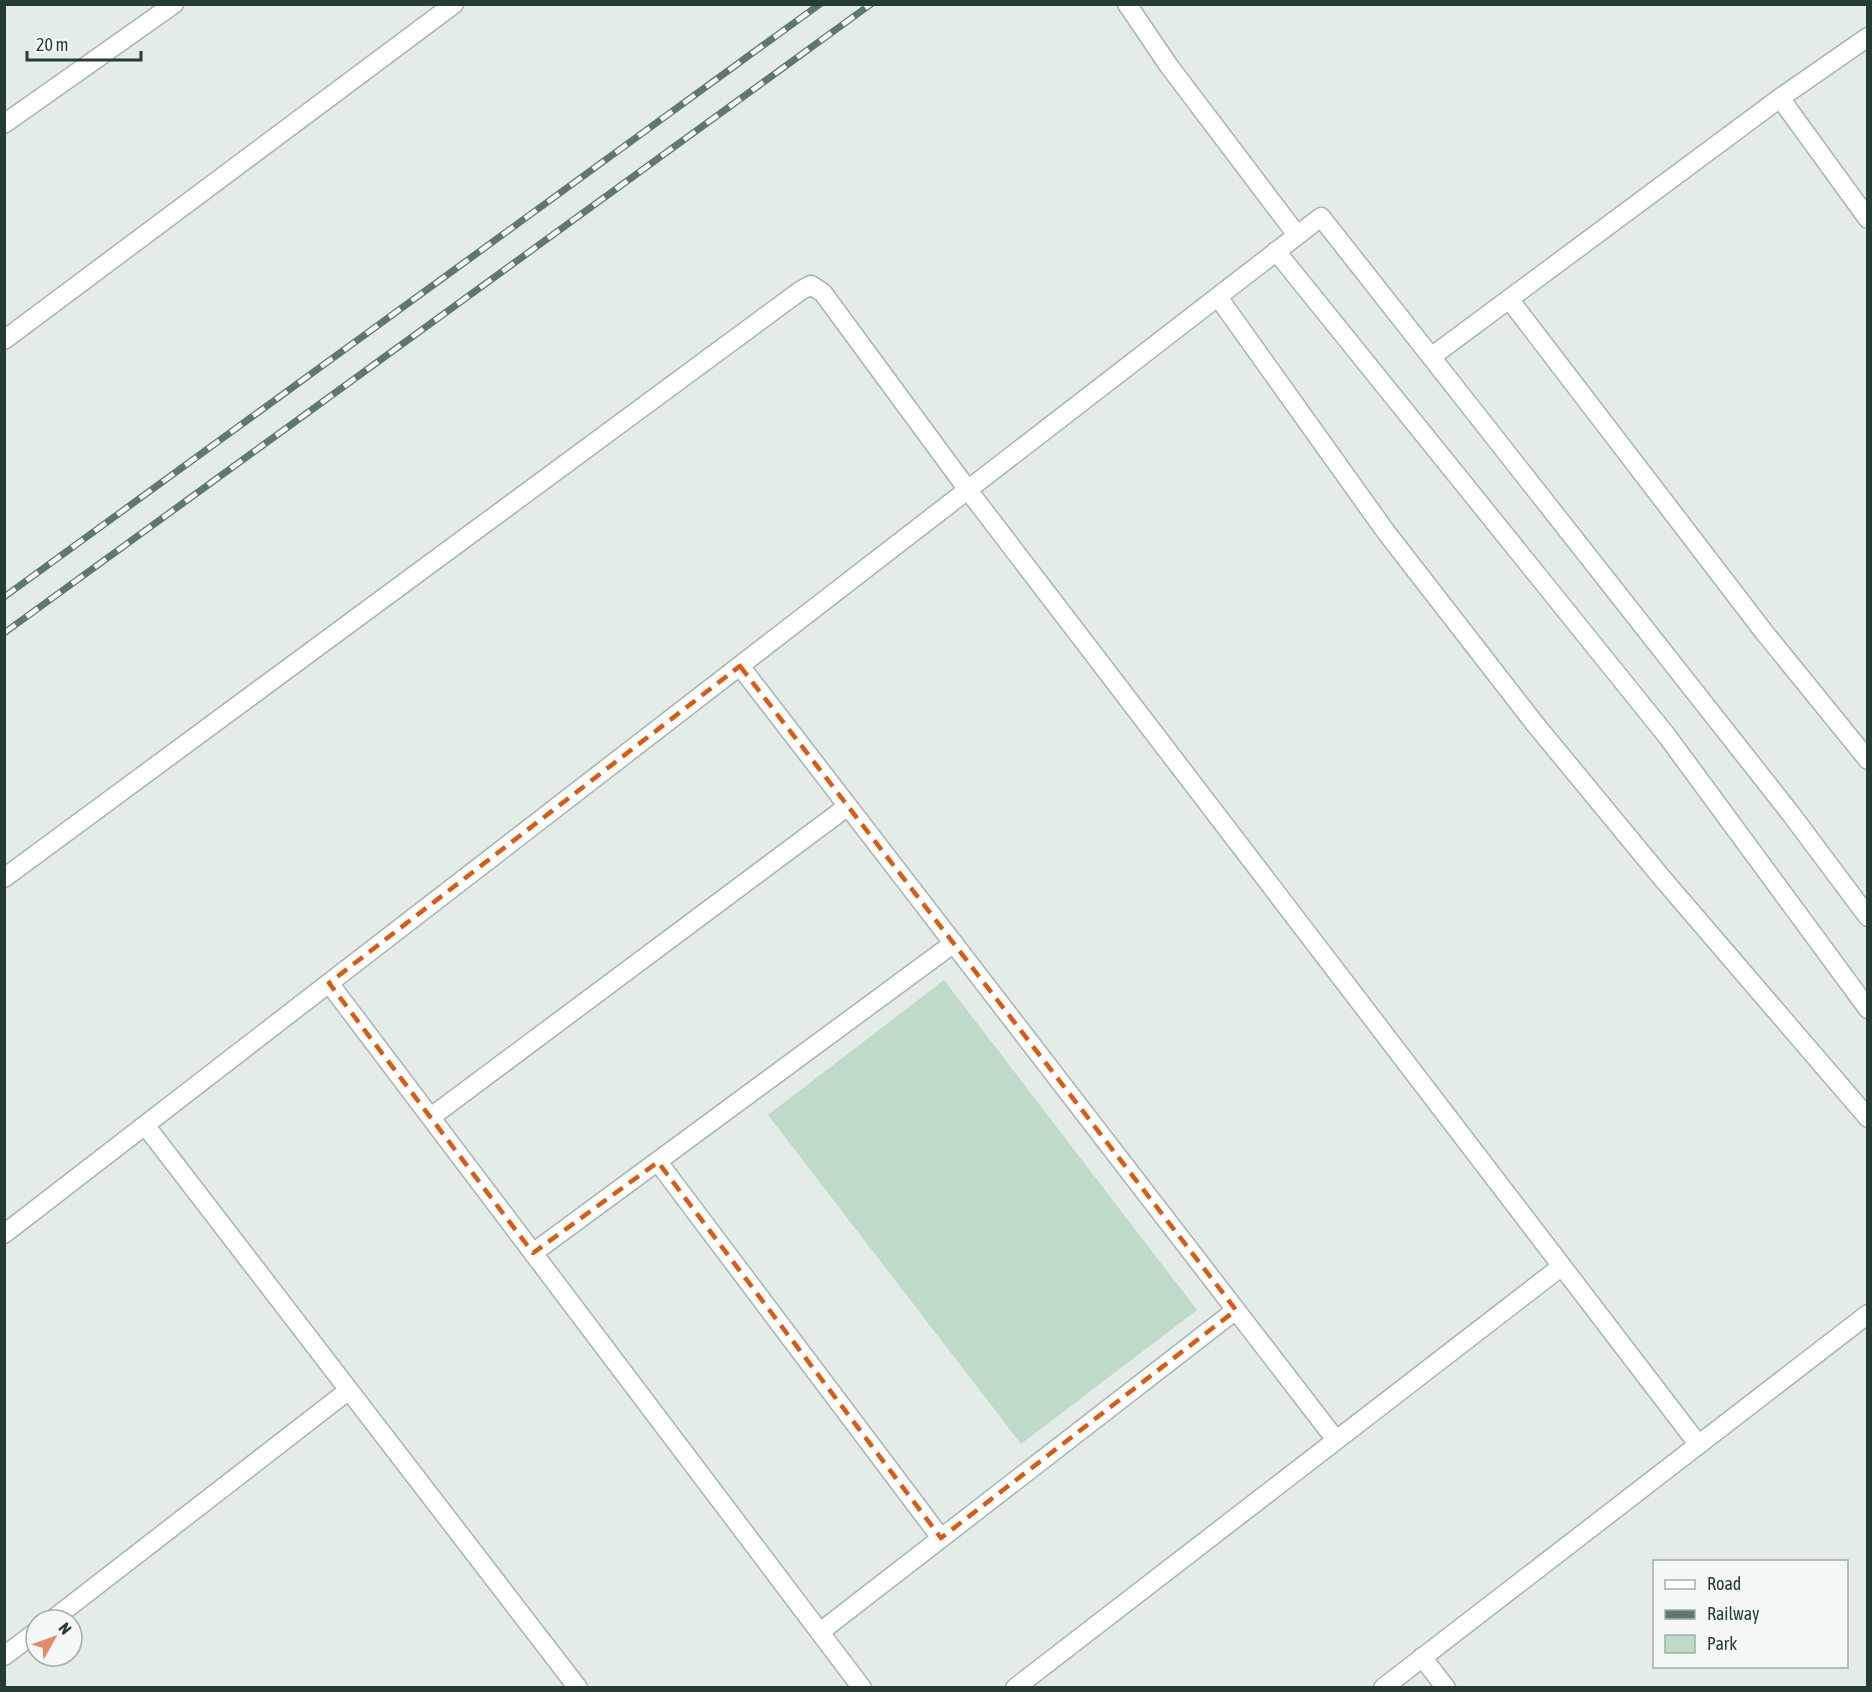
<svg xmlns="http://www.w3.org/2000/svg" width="1872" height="1692" font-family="'Asap Condensed',sans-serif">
<rect width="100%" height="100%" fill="#e4ece8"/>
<path fill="#bfdbc7" d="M944 980 1197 1310 1021 1444 768 1115Z"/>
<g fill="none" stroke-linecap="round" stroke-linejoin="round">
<defs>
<path id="minor" d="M1127 4 1169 66 1297 235
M1780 98 1868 219
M4 124 174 4
M1276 251 1667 736 1868 1009
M1218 297 1386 532 1535 724 1662 878 1868 1118
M1509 299 1764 632 1868 760
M4 340 454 4
M1431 357 1780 98 1868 37
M740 666 1336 1440
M4 878 800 291 811 285 823 293 968 490 1698 1444
M329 983 862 1688
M431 1117 848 806
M145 1125 578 1688
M658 1162 941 1538
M4 1234 1321 217 1791 814 1868 917
M533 1253 954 943
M52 1620 349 1390
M820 1632 1236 1310
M4 1656 36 1632
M1422 1657 1446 1688
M1015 1688 1562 1266
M1383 1688 1868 1314"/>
</defs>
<use href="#minor" stroke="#a7b4af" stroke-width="21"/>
<use href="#minor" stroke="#fff" stroke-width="18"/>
<defs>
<path id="rail" d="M4 597 820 4
M4 633 871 4"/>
</defs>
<use href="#rail" stroke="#607771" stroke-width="7"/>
<use href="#rail" stroke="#f4f9f7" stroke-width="4.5" stroke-dasharray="14" stroke-linecap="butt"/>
</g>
<path fill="none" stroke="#de580e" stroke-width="4.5" stroke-dasharray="12 8" stroke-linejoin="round" d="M740 666 1236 1310 941 1538 658 1162 533 1253 329 983Z"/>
<rect width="1872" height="1692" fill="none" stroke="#253c36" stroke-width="12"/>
<rect x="1653" y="1560" width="195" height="108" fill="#f4f9f7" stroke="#a1adaa" stroke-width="1.5"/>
<rect x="1665" y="1580" width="30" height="9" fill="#ffffff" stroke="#a1adaa" stroke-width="1.5"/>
<text x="1707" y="1590" font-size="18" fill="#253c36">Road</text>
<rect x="1665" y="1610" width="30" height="9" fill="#607771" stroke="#a1adaa" stroke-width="1.5"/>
<text x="1707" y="1620" font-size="18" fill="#253c36">Railway</text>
<rect x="1665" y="1635" width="30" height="18" fill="#bfdbc7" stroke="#a1adaa" stroke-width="1.5"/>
<text x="1707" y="1650" font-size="18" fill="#253c36">Park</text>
<g transform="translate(54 1638) rotate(50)"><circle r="28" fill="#f4f9f7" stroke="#a1adaa" stroke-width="1.5"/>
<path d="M0-4.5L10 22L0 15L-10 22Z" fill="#e58869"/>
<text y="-9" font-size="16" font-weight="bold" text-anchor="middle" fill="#253c36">N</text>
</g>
<path d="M27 51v9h114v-9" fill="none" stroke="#253c36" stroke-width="3"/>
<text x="36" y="51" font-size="18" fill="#253c36" stroke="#f4f9f7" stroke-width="4.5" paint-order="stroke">20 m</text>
</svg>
